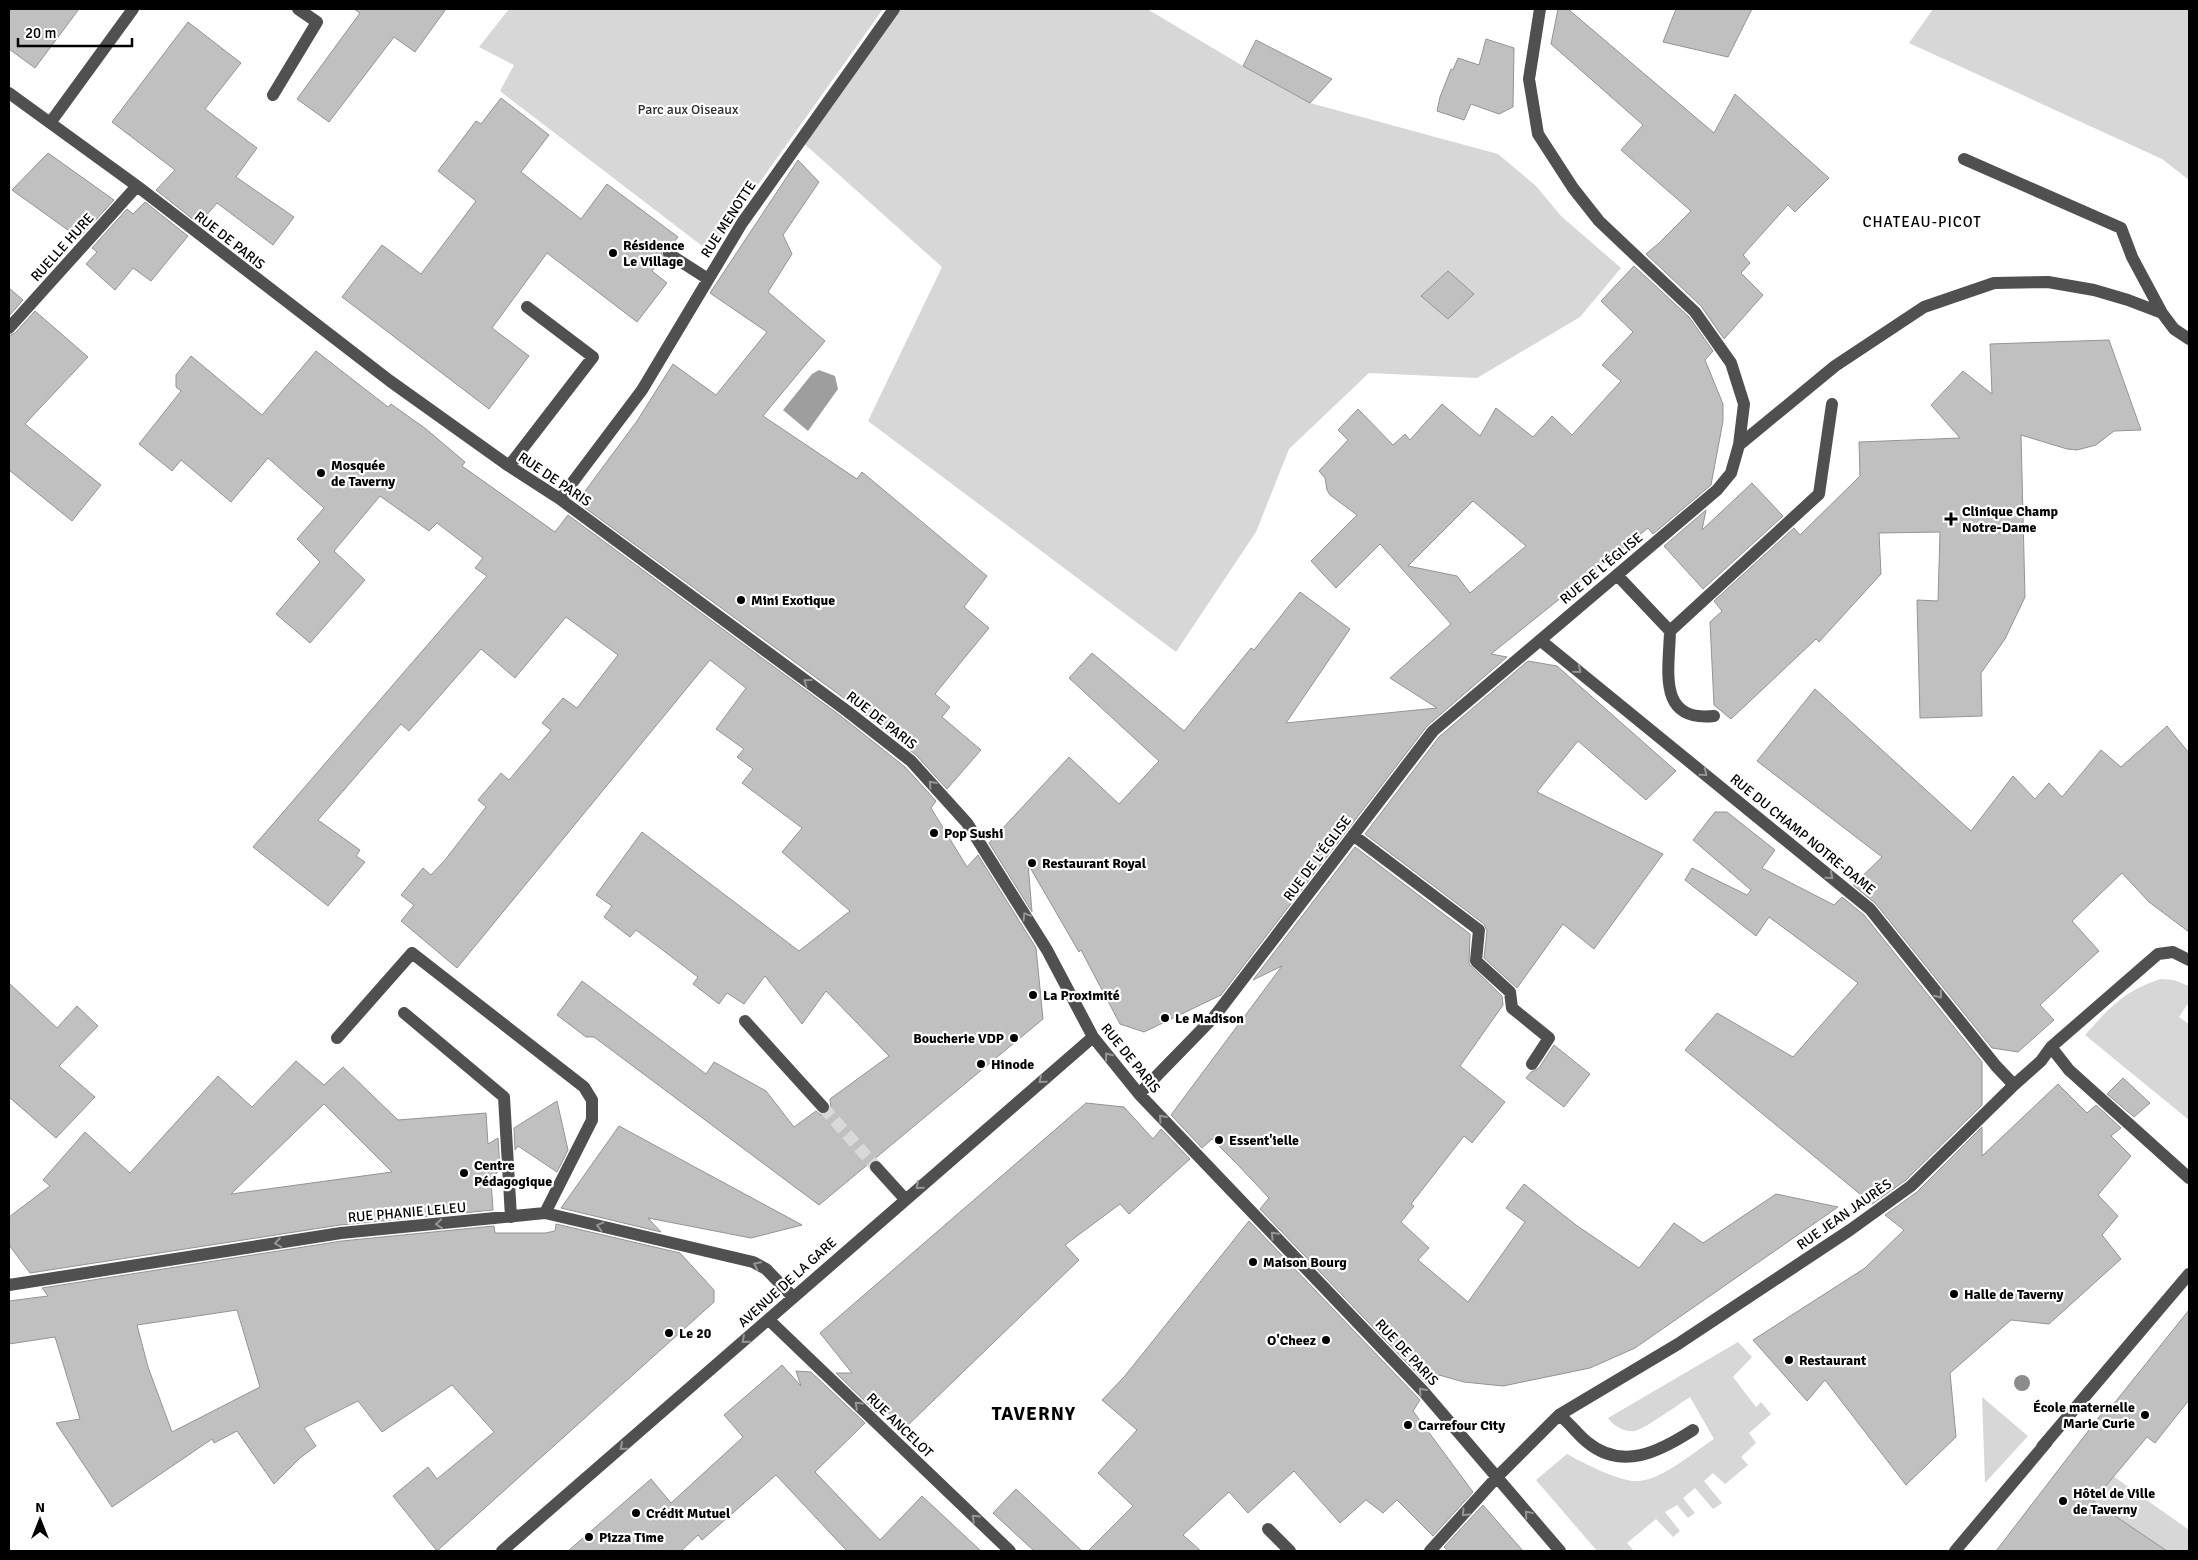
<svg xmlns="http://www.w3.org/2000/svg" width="2198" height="1560" font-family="Signika,sans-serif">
<rect width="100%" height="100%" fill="#fff"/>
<path fill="#d7d7d7" d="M509 9H883L710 252 500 91 514 65 479 47Z
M894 9H1147L1243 66 1310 103 1498 154 1536 186 1561 216 1621 268 1580 317 1477 378 1369 373 1289 449 1256 532 1176 652 868 421 942 267 800 140Z
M1933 9H2189V180L2162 159 1909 43Z
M2161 979 2174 980 2189 986V1002L2179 1017 2189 1024V1120L2085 1035C2111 1007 2123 991 2161 979Z
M1738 1342 1752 1357 1733 1377 1756 1407 1761 1402 1771 1414 1749 1433 1756 1443 1741 1457 1748 1465 1725 1484 1713 1473 1704 1481 1722 1503 1713 1509 1695 1488 1683 1498 1695 1513 1688 1518 1677 1505 1665 1512 1680 1531 1673 1537 1656 1519 1627 1543 1634 1551H1597L1536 1480 1567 1454C1583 1463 1621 1483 1639 1481 1663 1479 1694 1452 1714 1439L1690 1397C1677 1405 1648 1427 1635 1431 1626 1433 1613 1426 1608 1418Z
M1982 1397 2028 1436 1985 1483Z
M2075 1449 2189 1530V1551H2167L2054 1475Z"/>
<path fill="#9e9e9e" d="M819 370 835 376 838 389 808 431 783 410 812 374Z"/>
<path fill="#c0c0c0" stroke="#949494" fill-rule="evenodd" d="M9 9H79L35 68 9 49Z
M354 9H446L415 52 394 37 329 122 297 99 360 13Z
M1558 9H1568L1714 133 1735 94 1829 178 1795 212 1788 205 1743 255 1750 263 1741 273 1763 295 1724 339 1701 306 1646 254 1659 243 1691 211 1621 150 1643 125 1551 44Z
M1676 9H1752L1728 57 1663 42Z
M188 22 241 63 205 109 257 148 236 177 294 217 273 245 217 203 199 224 156 190 175 170 112 122Z
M1486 39 1514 48 1513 107 1499 114 1471 104 1464 120 1437 111 1440 97 1451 69 1453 70 1458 58 1479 65Z
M1256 40 1332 79 1310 103 1243 66Z
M501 98 549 135 521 172 581 219 607 184 678 237 671 246 662 249V258L652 271 667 283 637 322 547 253 492 328 529 356 489 409 342 297 382 245 421 274 476 201 438 171 476 121 481 124Z
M48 153 114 200 79 238 12 190Z
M798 160 819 182 783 235 792 254 768 292 825 341 763 416 857 479 862 472 987 576 964 607 989 628 935 694 950 707 942 717 981 750 947 789 916 755 852 704 577 502 637 421 673 364 716 395 767 332 710 293Z
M145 202 188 236 151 281 133 268 115 290 86 264 97 252 92 248 127 209 133 214Z
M1634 266 1689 317 1713 351 1705 360 1723 404V421L1711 485 1653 534 1648 528 1491 654 1507 657 1427 726 1221 995 1144 1032 1120 1024 1081 950 1079 952 1028 864 1032 912 989 843 1069 757 1119 804 1159 761 1069 678 1092 653 1184 731 1251 648 1254 650 1300 592 1350 629 1286 723 1437 708 1390 678 1451 624 1380 544 1336 588 1311 561 1357 515 1330 495 1327 490 1325 478 1319 471 1348 440 1338 430 1358 409 1393 445 1405 434 1410 440 1442 404 1480 436 1496 408 1533 437 1552 416 1572 435 1621 381 1602 365 1633 332 1601 301ZM1473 501 1526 546 1470 593 1457 576 1408 566Z
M1448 271 1474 294 1448 319 1421 296Z
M9 288 23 300 9 316Z
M35 311 88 357 25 424 101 485 72 521 9 470V336L15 333Z
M2109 340 2141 430 2114 431 2096 445 2077 450 2067 449 2021 435 2025 597 2005 639 1981 673 1982 716 1920 718 1917 600 1938 601 1940 532 1879 533 1881 574 1819 642 1816 639 1731 719 1714 705 1710 622 1722 611 1714 601 1794 528 1800 535 1860 476 1859 442 1960 438 1931 405 1963 371 1992 394 1990 344Z
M316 351 388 407 391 404 426 429 465 462 462 466 555 532 568 515 842 717 905 767 936 801 931 808 967 867 978 855 1036 948 1043 1019 819 1205 594 1037H586L557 1015 582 981 706 1074 714 1062 766 1091 794 1127 816 1111 821 1115 828 1113 831 1109 830 1099 889 1056 826 991 802 1024 765 976 744 1004 727 993 719 1004 693 984 698 977 660 948 636 930 630 937 604 917 612 906 596 895 642 832 799 951 850 911 782 852 802 828 742 783 753 769 737 757 744 749 716 729 746 688 710 660 457 968 401 921 414 905 401 895 423 868 431 875 445 860 486 807 478 800 501 773 509 780 551 730 542 723 563 698 577 708 618 655 566 617 515 678 481 649 409 731 401 724 318 820 360 850 356 856 365 862 328 906 253 847 487 576 475 568 483 558 437 523 429 531 380 496 334 551 365 580 310 643 276 614 320 562 297 539 324 508 268 458 231 502 181 460 172 471 139 444 181 391 176 387V375L191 356 262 415Z
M1752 483 1783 516 1703 589 1664 546 1706 510 1702 530Z
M1528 661 1557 666 1676 771 1646 800 1578 741 1537 792 1663 854 1594 949 1563 924 1517 988 1484 958 1487 931 1484 924 1365 834 1439 737Z
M1815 689 1971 831 2013 776 2035 799 2049 783 2062 797 2101 750 2121 767 2167 726 2189 753V932L2149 902 2122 873 2072 921 2099 951 2040 1005 2054 1020 2018 1052 1992 1048 1876 904 1853 885 1882 857 1757 761Z
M1715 812H1727L1775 850 1762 868 1834 905 1842 897 1864 915 1982 1062V1105L1906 1180 1872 1204 1685 1050 1717 1013 1793 1057 1858 983 1769 917 1756 936 1685 880 1692 868 1747 895 1751 890 1693 840Z
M1355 847 1470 934 1469 964 1502 996 1503 1005 1460 1066 1505 1102 1472 1143 1464 1136 1411 1204 1414 1206 1401 1222 1429 1248 1418 1260 1468 1302 1525 1222 1506 1208 1524 1184 1576 1225 1639 1268 1674 1223 1703 1243 1776 1194 1838 1207 1635 1348 1590 1368 1503 1386 1464 1382 1439 1375 1430 1387 1260 1209 1269 1198 1236 1163 1212 1139 1202 1148 1171 1115 1282 966 1253 980Z
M9 983 57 1028 77 1006 98 1026 59 1066 95 1097 56 1138 9 1097Z
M1554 1045 1590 1074 1564 1107 1526 1078 1531 1072 1539 1068Z
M296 1061 324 1085 343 1067 398 1120 486 1113 488 1144 498 1138 500 1169 491 1180 493 1210 340 1225 30 1273 9 1245V1217L50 1186 43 1180 85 1132 130 1173 218 1076 252 1107ZM324 1104 392 1172 231 1194Z
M2123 1078 2150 1103 2134 1117 2107 1094Z
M2058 1084 2087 1113 2096 1105 2121 1128 2111 1136 2131 1156 2098 1195 2118 1216 2102 1235 2121 1259 2049 1324 2011 1320 1950 1373 1956 1437 1906 1485 1825 1380 1807 1401 1753 1340 1865 1268 1904 1230 1885 1215 1917 1192 1982 1127V1156Z
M557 1101 568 1150 557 1172 518 1146 515 1150 514 1128Z
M1086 1103 1124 1107 1153 1139 1161 1129 1190 1159 1129 1214 1120 1204 1065 1245 1079 1260 905 1428 882 1407 876 1412 836 1373H852L820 1333Z
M619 1126 802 1225 751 1238 648 1218 661 1232 561 1208Z
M1249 1221 1420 1400 1413 1411 1473 1492 1433 1536 1397 1500 1383 1513 1366 1500 1340 1523 1294 1471 1248 1513 1229 1492 1183 1535 1201 1551H1088L1133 1506 1098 1473 1137 1430 1102 1400 1124 1377Z
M556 1224 680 1253 714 1290V1302L437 1551 393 1496 428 1467 437 1479 494 1432 452 1385 382 1432 358 1401 304 1428 316 1446 300 1458 274 1484 237 1431 214 1443 212 1439 112 1507 56 1423 80 1419 55 1337 9 1344V1301L48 1296 42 1288 342 1241 494 1226 495 1233H545L555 1231ZM237 1310 260 1387 172 1432 148 1367 137 1325Z
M2189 1310V1400L2155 1443 2147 1437 2093 1501 2167 1551H1996L2109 1404 2112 1406Z
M782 1365 801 1386 796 1371 811 1372 865 1423 815 1472 880 1540 922 1496 981 1551H847L776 1475 702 1540 698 1535 681 1551H568L651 1479 671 1503 743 1437 724 1415Z
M1016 1489 1082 1551H1034L993 1513Z
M1483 1505 1523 1551H1448L1444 1547Z"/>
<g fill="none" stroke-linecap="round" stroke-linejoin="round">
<path stroke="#d9d9d9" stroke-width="12" stroke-dasharray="12 6" stroke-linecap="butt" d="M823 1107 876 1167"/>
<path stroke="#505050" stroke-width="12" d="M9 93 137 186 390 381 509 466 560 499 847 711 911 761 967 823 1047 950 1093 1037 1139 1094 1423 1391 1560 1551
M273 95 317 22 298 9
M50 123 133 9
M1964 159 2121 228 2132 257 2162 313
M669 254 708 279
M9 328 137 186
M1739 445 1835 366 1924 307 1994 283 2048 282 2094 290 2128 300 2162 313 2174 329 2189 339
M509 466 593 357 527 307
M560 499 642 390 742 223 894 9
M1617 575 1670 631 1819 494 1832 404
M1670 631C1669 671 1657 722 1714 716
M1540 640 1870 909 1996 1066 2014 1085
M1353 835 1479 930 1476 961 1510 992 1512 1008 1549 1038 1532 1064
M404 1013 504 1097 511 1217
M745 1021 823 1107
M337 1038 412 953 584 1087 592 1100V1120L545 1213
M2051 1047 2069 1070 2189 1178
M1139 1094 1214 1017 1433 731 1717 490 1731 473 1739 445 1744 404 1731 363 1695 312 1599 221 1573 188 1538 134 1529 79 1540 9
M876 1167 905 1199
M9 1285 341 1233 545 1213 753 1262 766 1269 793 1297
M769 1320 1010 1551
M1559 1415C1570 1423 1577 1434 1587 1442 1622 1471 1659 1452 1693 1430
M2042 1447 2189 1274
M1268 1529 1290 1551
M502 1551 1093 1037
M1430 1551 1497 1477 1559 1415 1678 1344 1850 1230 1911 1186 2014 1085 2041 1061 2051 1047 2158 954 2173 952 2189 960
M1955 1551 2047 1442"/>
</g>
<circle fill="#8c8c8c" cx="2022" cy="1383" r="8"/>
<defs><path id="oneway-chevron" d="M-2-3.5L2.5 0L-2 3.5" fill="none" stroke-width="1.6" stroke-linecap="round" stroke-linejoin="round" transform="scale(1.25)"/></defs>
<g stroke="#969696">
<use href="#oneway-chevron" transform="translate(1578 670) rotate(39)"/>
<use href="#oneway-chevron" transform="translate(807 682) rotate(-144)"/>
<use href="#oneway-chevron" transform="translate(1704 773) rotate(39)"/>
<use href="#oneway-chevron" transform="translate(932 784) rotate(-132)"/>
<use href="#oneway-chevron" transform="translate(1830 876) rotate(39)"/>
<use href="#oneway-chevron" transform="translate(1026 916) rotate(-122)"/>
<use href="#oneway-chevron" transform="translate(1939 995) rotate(51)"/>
<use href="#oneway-chevron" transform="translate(1108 1056) rotate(-128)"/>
<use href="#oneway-chevron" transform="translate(1042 1080) rotate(139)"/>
<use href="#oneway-chevron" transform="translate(1162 1118) rotate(-132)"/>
<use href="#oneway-chevron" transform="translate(919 1186) rotate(139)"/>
<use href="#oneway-chevron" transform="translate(439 1224) rotate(175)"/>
<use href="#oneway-chevron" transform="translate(600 1226) rotate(-167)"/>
<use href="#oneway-chevron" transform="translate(1274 1235) rotate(-134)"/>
<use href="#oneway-chevron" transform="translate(278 1243) rotate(171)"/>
<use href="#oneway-chevron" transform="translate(757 1265) rotate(-154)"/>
<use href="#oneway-chevron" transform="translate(745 1340) rotate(139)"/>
<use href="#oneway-chevron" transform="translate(1422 1391) rotate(-132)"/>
<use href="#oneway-chevron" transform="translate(858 1405) rotate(-136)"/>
<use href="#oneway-chevron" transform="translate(623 1447) rotate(139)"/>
<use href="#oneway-chevron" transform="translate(1465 1513) rotate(133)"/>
<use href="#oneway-chevron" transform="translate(1528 1514) rotate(-130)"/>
<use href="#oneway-chevron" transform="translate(975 1518) rotate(-136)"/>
</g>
<g fill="#000" stroke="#fff" stroke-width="2">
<circle cx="613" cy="253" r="5"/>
<circle cx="321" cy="473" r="5"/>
<path d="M1948.5 511.5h5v5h5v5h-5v5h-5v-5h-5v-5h5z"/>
<circle cx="741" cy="600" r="5"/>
<circle cx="934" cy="833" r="5"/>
<circle cx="1032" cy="863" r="5"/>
<circle cx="1033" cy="995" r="5"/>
<circle cx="1165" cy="1018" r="5"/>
<circle cx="1014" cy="1038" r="5"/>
<circle cx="981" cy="1064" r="5"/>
<circle cx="1219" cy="1140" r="5"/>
<circle cx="464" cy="1173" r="5"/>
<circle cx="1253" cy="1262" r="5"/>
<circle cx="1954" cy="1294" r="5"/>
<circle cx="669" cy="1333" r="5"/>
<circle cx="1326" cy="1340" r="5"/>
<circle cx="1789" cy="1360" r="5"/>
<circle cx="2145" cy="1415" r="5"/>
<circle cx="1408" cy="1425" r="5"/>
<circle cx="2063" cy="1501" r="5"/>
<circle cx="636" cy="1513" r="5"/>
<circle cx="589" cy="1537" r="5"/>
</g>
<g text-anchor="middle" stroke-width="4.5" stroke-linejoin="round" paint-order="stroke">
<g font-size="14" fill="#2e2e2e" stroke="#fff">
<text x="688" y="114">Parc aux Oiseaux</text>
</g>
<g font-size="14" fill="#000" stroke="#fff">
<text transform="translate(728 219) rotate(-57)" y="5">RUE MENOTTE</text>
<text transform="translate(230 240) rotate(38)" y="5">RUE DE PARIS</text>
<text transform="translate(62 247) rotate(-48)" y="5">RUELLE HURE</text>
<text transform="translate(555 479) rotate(34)" y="5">RUE DE PARIS</text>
<text transform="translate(1601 568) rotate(-40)" y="5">RUE DE L'ÉGLISE</text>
<text transform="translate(882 720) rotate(38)" y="5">RUE DE PARIS</text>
<text transform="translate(1803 834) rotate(39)" y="5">RUE DU CHAMP NOTRE-DAME</text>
<text transform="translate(1317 858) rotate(-53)" y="5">RUE DE L'ÉGLISE</text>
<text transform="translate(1131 1058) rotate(51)" y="5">RUE DE PARIS</text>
<text transform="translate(407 1212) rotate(-5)" y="5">RUE PHANIE LELEU</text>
<text transform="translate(1844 1214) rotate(-35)" y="5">RUE JEAN JAURÈS</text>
<text transform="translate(787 1282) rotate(-42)" y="5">AVENUE DE LA GARE</text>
<text transform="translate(1407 1352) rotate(47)" y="5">RUE DE PARIS</text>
<text transform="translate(900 1425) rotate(44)" y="5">RUE ANCELOT</text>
</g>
<g font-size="14" font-weight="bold" fill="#000" stroke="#fff" text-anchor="start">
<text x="623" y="250">Résidence<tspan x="623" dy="16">Le Village</tspan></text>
<text x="331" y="470">Mosquée<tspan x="331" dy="16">de Taverny</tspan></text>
<text x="1962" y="516">Clinique Champ<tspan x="1962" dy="16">Notre-Dame</tspan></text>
<text x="751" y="605">Mini Exotique</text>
<text x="944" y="838">Pop Sushi</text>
<text x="1042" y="868">Restaurant Royal</text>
<text x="1043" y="1000">La Proximité</text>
<text x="1175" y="1023">Le Madison</text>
<text x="1004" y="1043" text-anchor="end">Boucherie VDP</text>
<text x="991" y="1069">Hinode</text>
<text x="1229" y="1145">Essent'ielle</text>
<text x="474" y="1170">Centre<tspan x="474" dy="16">Pédagogique</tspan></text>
<text x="1263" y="1267">Maison Bourg</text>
<text x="1964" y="1299">Halle de Taverny</text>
<text x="679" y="1338">Le 20</text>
<text x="1316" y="1345" text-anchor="end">O'Cheez</text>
<text x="1799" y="1365">Restaurant</text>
<text x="2135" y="1412" text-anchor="end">École maternelle<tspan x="2135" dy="16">Marie Curie</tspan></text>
<text x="1418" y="1430">Carrefour City</text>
<text x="2073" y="1498">Hôtel de Ville<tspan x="2073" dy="16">de Taverny</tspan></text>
<text x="646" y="1518">Crédit Mutuel</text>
<text x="599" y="1542">Pizza Time</text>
</g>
<g font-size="15" letter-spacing="1" fill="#000" stroke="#fff">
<text x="1922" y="227">CHATEAU-PICOT</text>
</g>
<g font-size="19" font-weight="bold" letter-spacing="1" fill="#000" stroke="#fff">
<text x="1034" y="1420">TAVERNY</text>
</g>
</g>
<rect width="2198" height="1560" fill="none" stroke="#000000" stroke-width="20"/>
<g transform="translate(40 1520)" stroke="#ffffff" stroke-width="4" paint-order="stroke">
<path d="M0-4L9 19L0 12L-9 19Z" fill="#000000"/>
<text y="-8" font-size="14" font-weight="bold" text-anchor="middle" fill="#000000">N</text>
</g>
<path d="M18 38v8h114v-8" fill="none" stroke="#000000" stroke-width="2.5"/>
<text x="25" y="38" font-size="15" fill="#000000" stroke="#ffffff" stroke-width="4" paint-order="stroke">20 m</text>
</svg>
